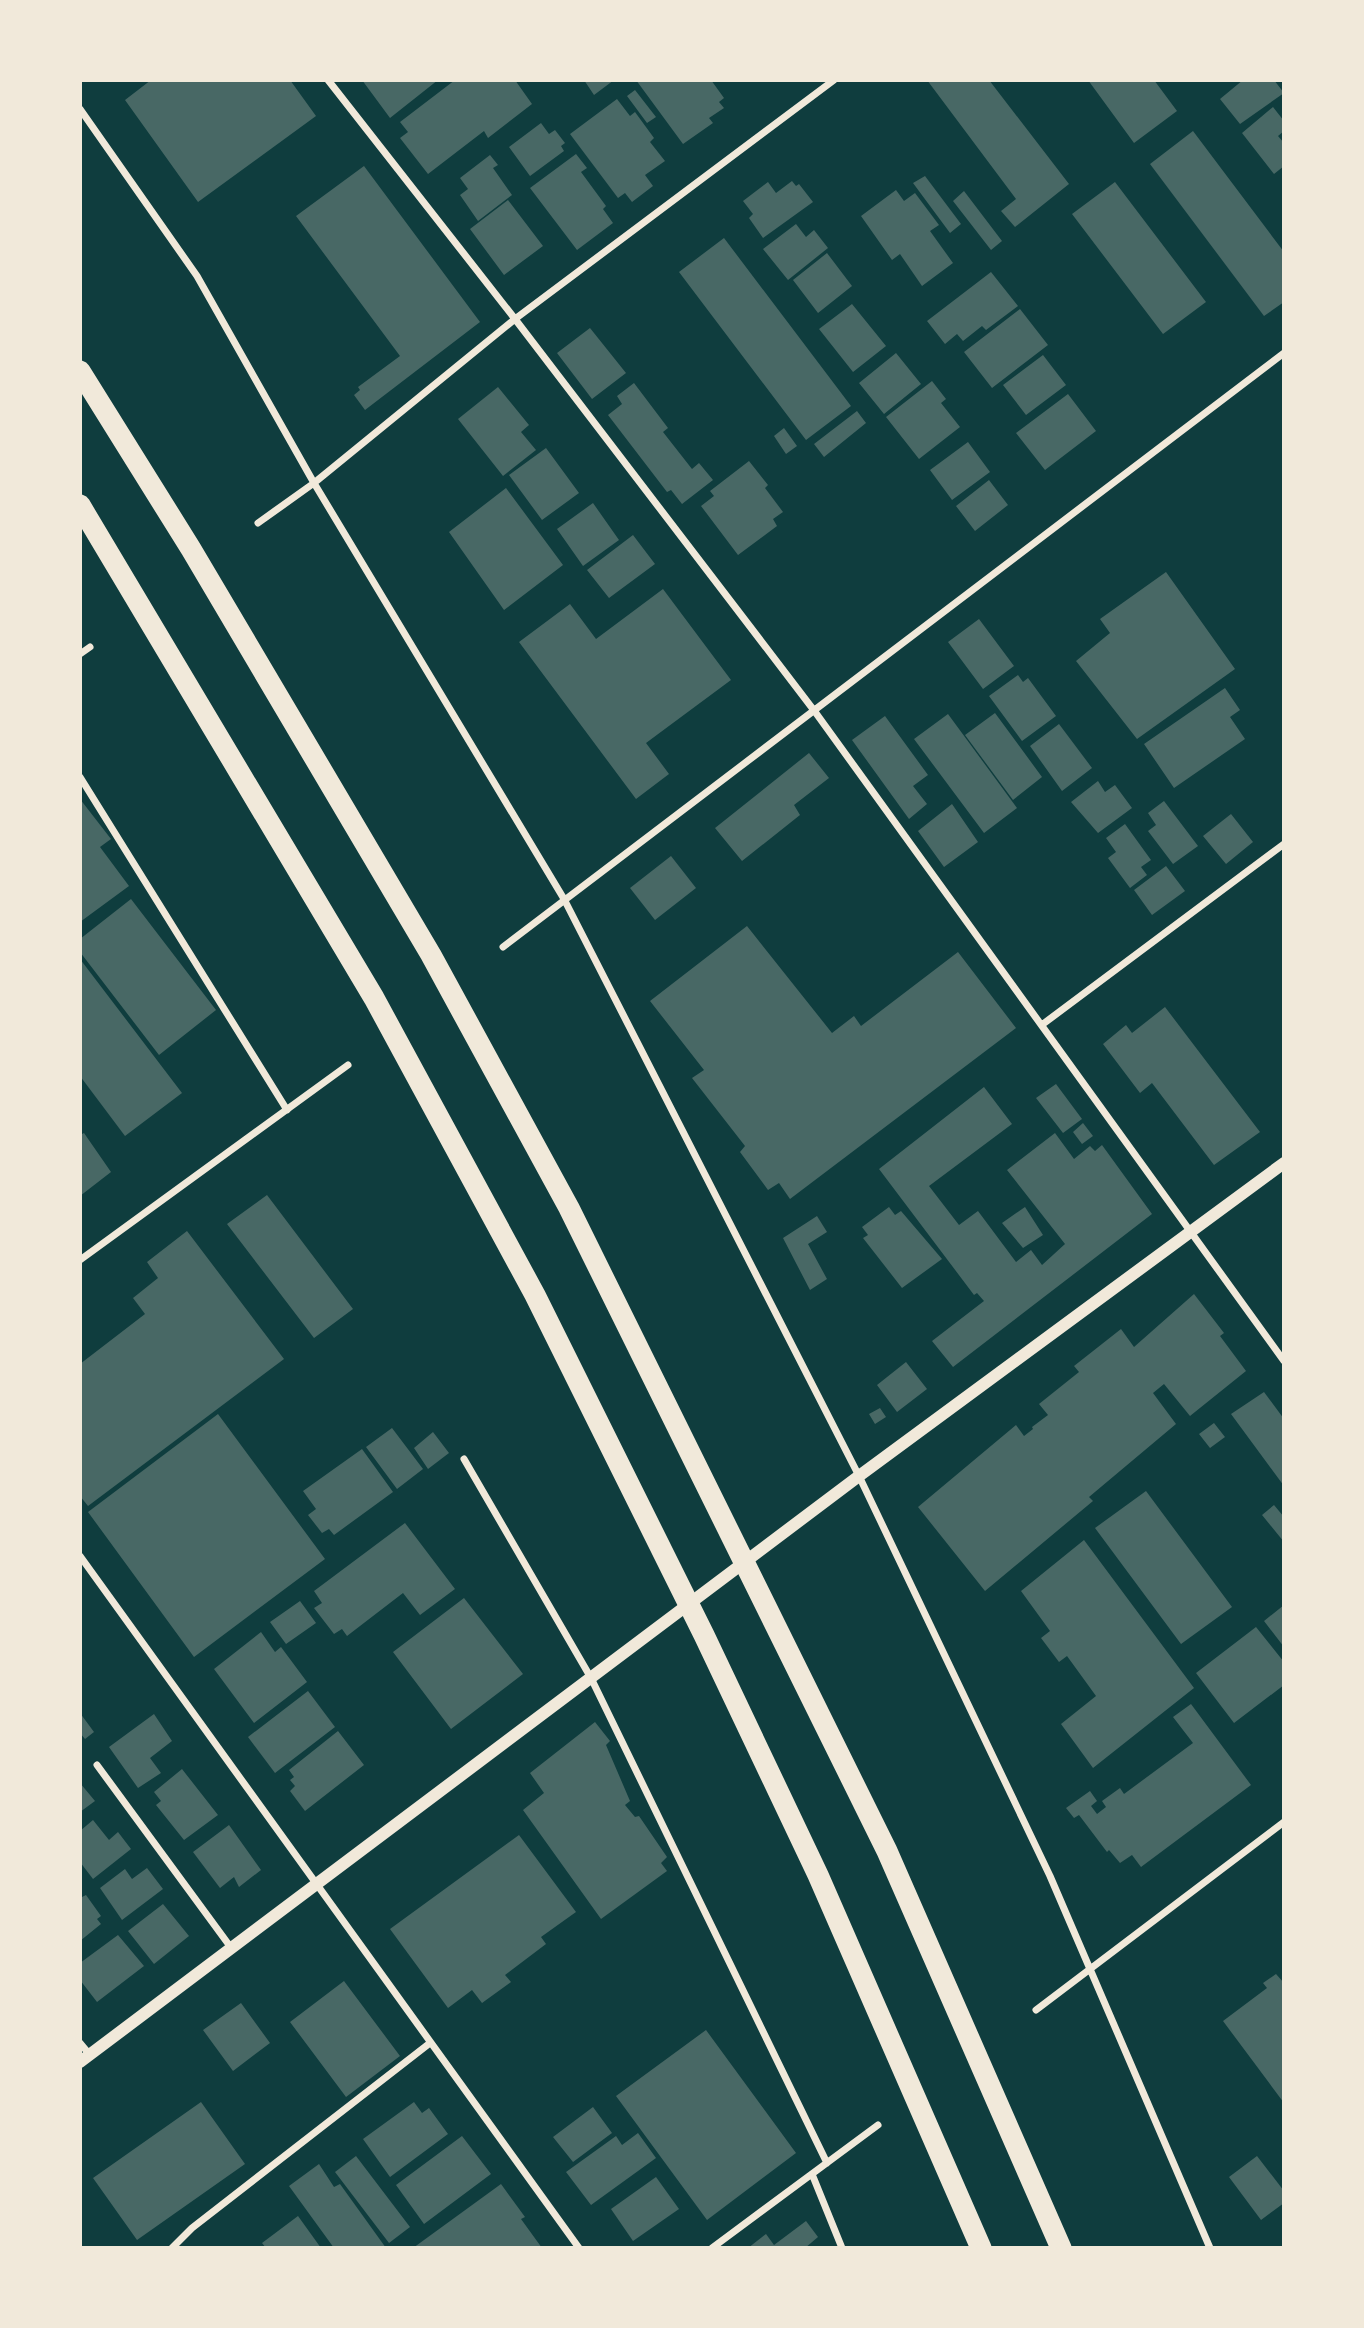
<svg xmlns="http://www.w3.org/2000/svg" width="1364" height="2328" font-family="Figtree,sans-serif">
<rect width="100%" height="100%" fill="#0f3d3e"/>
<path fill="#486865" d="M151 80H290L316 116 198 202 125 100Z
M362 80H438L390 118Z
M455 80H515L532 104 488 138 484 131 428 174 400 138 408 132 400 122Z
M584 80H614L594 95Z
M636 80H711L724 98 719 102 724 108 709 118 713 123 683 144Z
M927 80H989L1069 184 1015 227 1001 211 1016 199Z
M1088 80H1154L1177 111 1134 143Z
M1243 80H1274L1284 93 1240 124 1220 99Z
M635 90 656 117 647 123 627 96Z
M617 99 630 116 635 112 654 138 650 142 665 161 645 175 653 186 632 202 625 193 618 198 570 134Z
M1273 107 1284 121V131L1278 136 1284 143V166L1274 174 1242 133Z
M541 123 549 134 555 130 565 143 561 146 564 151 530 176 509 147Z
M1193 131 1284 252V302L1264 316 1150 164Z
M576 154 587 168 581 172 606 206 603 209 613 223 577 250 530 188Z
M490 155 498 165 493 168 512 195 478 221 460 195 468 189 460 178Z
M364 166 480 322 365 410 354 395 360 390 358 387 400 356 296 216Z
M925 176 961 224 950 233 913 183Z
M792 181 796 186 799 184 813 202 763 238 749 218 753 214 743 201 768 182 776 193Z
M1115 182 1206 302 1163 334 1072 214Z
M896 190 904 201 915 193 939 225 930 231 953 263 922 286 900 254 892 260 861 216Z
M964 191 1002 241 991 250 953 201Z
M508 200 543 246 504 275 470 229Z
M796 224 806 237 814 230 828 248 788 280 763 249Z
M724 238 851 406 806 440 679 272Z
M827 253 852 286 818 313 793 280Z
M991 272 1018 306 986 330 982 326 963 341 957 334 945 344 927 321Z
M852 304 886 346 853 372 819 329Z
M1020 309 1048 345 992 388 964 352Z
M590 328 626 373 592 399 557 353Z
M896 353 921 384 884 414 859 383Z
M1043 355 1066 385 1026 415 1003 385Z
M932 381 946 399 941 403 960 427 919 459 886 417Z
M634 383 668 428 663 432 692 469 699 463 713 480 682 504 671 490 667 492 608 415 622 404 617 396Z
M498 387 529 425 521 432 536 450 503 476 458 419Z
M1068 394 1096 431 1045 470 1016 433Z
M857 411 866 423 824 457 814 444Z
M784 428 797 446 786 454 774 436Z
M968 442 990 472 952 500 930 470Z
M546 448 579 493 542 520 509 475Z
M749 461 768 485 765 488 783 512 773 519 777 526 738 555 701 506 714 496 710 491Z
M989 480 1008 505 975 531 956 506Z
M506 488 563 565 504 610 449 532Z
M593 503 619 540 583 566 557 529Z
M633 535 655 564 609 598 587 570Z
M1166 572 1235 669 1137 739 1076 661 1110 633 1100 619Z
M663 589 731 680 646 743 669 774 636 799 519 642 570 604 596 639Z
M979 619 1014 666 983 689 948 642Z
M1018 675 1023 682 1028 678 1056 716 1022 741 989 696Z
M1225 688 1240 710 1230 717 1245 739 1174 788 1144 744Z
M995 713 1042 777 1013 800 965 735Z
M948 714 1017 808 984 833 914 739Z
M885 716 928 775 913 786 927 804 909 819 852 740Z
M1059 724 1092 768 1062 791 1030 746Z
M809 753 829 778 794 805 800 815 742 861 715 828Z
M1098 781 1105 792 1115 785 1132 808 1098 833 1071 802Z
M80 799 111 839 100 847 129 886 80 922Z
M1164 801 1198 846 1173 864 1148 831 1156 825 1148 813Z
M952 804 978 842 944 867 918 831Z
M1231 814 1253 842 1226 864 1203 836Z
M1125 824 1151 860 1141 867 1147 875 1130 888 1108 858 1116 852 1106 838Z
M671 856 696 888 655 920 630 888Z
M1166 866 1185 891 1152 915 1134 890Z
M131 899 216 1010 159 1055 80 952V939Z
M747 926 832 1033 854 1016 861 1026 958 952 1016 1028 790 1199 779 1183 768 1190 740 1152 745 1146 692 1078 704 1070 650 1001Z
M80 959 182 1093 125 1136 80 1076Z
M1165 1007 1260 1132 1214 1165 1152 1083 1140 1093 1103 1044 1126 1025 1132 1033Z
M1056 1084 1082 1119 1063 1133 1036 1098Z
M984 1087 1012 1124 929 1186 959 1225 978 1211 1016 1262 1031 1250 1042 1265 1065 1244 1007 1170 1055 1133 1074 1159 1090 1146 1095 1151 1102 1145 1152 1214 953 1367 932 1341 984 1301 977 1293 974 1295 879 1169Z
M1083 1123 1093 1136 1082 1144 1073 1132Z
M84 1133 111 1172 80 1196V1135Z
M267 1195 353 1309 314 1338 227 1224Z
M889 1207 895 1215 901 1211 942 1259 902 1288 863 1238 868 1235 862 1227Z
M1025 1207 1043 1235 1023 1248 1002 1223Z
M817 1216 827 1232 808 1244 827 1279 810 1290 783 1238Z
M187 1231 284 1359 88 1506 80 1496V1364L145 1314 133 1298 158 1278 147 1262Z
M1194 1294 1224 1333 1220 1336 1246 1371 1190 1416 1164 1384 1153 1393 1176 1424 1089 1497 1093 1501 985 1591 918 1507 1016 1425 1024 1436 1033 1429 1032 1427 1048 1415 1039 1404 1079 1372 1074 1366 1121 1329 1134 1347Z
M906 1362 927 1389 897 1412 877 1385Z
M1264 1392 1284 1419V1486L1231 1414Z
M880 1408 886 1417 875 1424 869 1414Z
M218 1414 325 1559 194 1657 88 1512Z
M1214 1423 1225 1437 1210 1448 1199 1434Z
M392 1428 423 1469 397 1489 366 1447Z
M433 1432 449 1453 428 1469 414 1448Z
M362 1449 393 1492 334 1535 329 1529 322 1533 308 1515 316 1509 303 1491Z
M1146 1491 1232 1607 1181 1644 1095 1528Z
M1274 1505 1284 1517V1542L1262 1515Z
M405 1523 455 1589 420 1615 403 1593 347 1636 342 1629 334 1634 314 1608 322 1603 314 1591Z
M1084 1540 1194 1688 1093 1768 1061 1724 1096 1696 1067 1656 1059 1662 1041 1638 1050 1631 1021 1591Z
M464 1598 523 1674 451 1729 393 1652Z
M300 1601 316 1623 286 1644 270 1622Z
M1284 1605V1647L1264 1621Z
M1256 1627 1284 1662V1685L1234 1723 1196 1673Z
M261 1632 275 1652 281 1647 307 1682 254 1723 214 1669Z
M308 1691 335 1727 275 1773 248 1737Z
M1191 1704 1251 1785 1141 1867 1132 1855 1120 1863 1109 1850 1107 1852 1079 1815 1074 1818 1066 1808 1090 1791 1097 1801 1091 1806 1097 1814 1106 1807 1102 1801 1120 1788 1124 1794 1193 1743 1173 1717Z
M80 1713 94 1732 85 1739 80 1733Z
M154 1714 172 1741 150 1758 161 1773 138 1788 109 1747Z
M595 1722 610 1741 606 1745 630 1801 625 1805 635 1817 639 1816 667 1857 661 1863 667 1871 601 1919 523 1810 544 1793 530 1773Z
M338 1731 364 1765 305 1811 290 1791 295 1786 290 1780 294 1777 289 1770Z
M182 1769 218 1815 184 1840 156 1805 161 1801 154 1792Z
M80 1783 95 1801 80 1812Z
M93 1820 109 1840 118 1832 131 1849 93 1879 80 1862V1831Z
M229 1825 261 1870 239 1887 234 1877 220 1888 193 1852Z
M519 1835 576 1912 541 1937 546 1944 505 1975 511 1982 482 2003 472 1990 448 2008 390 1929Z
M147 1868 163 1889 122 1920 100 1888 125 1869 132 1879Z
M86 1895 101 1916 97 1919 101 1924 80 1941V1898Z
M163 1904 189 1936 154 1964 128 1931Z
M118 1935 144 1966 97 2002 80 1980V1963Z
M1276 1974 1284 1983V2103L1223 2021 1267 1988 1263 1983Z
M344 1981 400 2056 346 2097 290 2022Z
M241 2003 270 2043 233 2071 203 2030Z
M706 2030 796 2153 707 2220 616 2096Z
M201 2102 245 2164 137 2240 93 2178Z
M414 2102 422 2113 429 2108 448 2134 390 2177 363 2139Z
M593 2107 612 2133 573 2162 553 2137Z
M638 2133 656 2158 591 2205 566 2172 616 2136 622 2145Z
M462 2136 491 2174 424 2224 396 2185Z
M356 2156 410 2227 389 2243 335 2172Z
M1257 2156 1284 2191V2203L1261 2220 1229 2177Z
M319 2164 334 2187 340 2184 386 2248H334L289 2186Z
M656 2177 679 2209 633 2241 611 2209Z
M501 2184 525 2217 521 2219 542 2248H413Z
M298 2216 321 2248H266L262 2243Z
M806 2221 818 2237 805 2248H748L766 2234 774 2245Z"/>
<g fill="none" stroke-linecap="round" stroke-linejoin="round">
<path stroke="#f1e9da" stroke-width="7" d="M328 80 515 319 813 709 1284 1361
M80 109 197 276 314 483 564 899 859 1476 1050 1876 1210 2248
M258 523 314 483 515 319 834 80
M80 654 90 647
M80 777 287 1110
M503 947 1284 353
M1043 1024 1284 844
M80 1260 348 1065
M464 1459 591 1678 827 2163
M80 1556 579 2248
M97 1765 232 1949
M1036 2010 1284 1822
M80 2043 90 2055
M812 2174 842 2248
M172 2248 192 2228 430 2043
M712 2248 878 2125"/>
<path stroke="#f1e9da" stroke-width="12" d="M80 2062 859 1476 1284 1163"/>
<path stroke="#f1e9da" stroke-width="21" d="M80 371 191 549 431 955 569 1208 887 1851 1061 2248
M80 505 374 998 535 1295 704 1635 818 1875 981 2248"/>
</g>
<rect width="1364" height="2328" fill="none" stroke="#f1e9da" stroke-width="164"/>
</svg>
